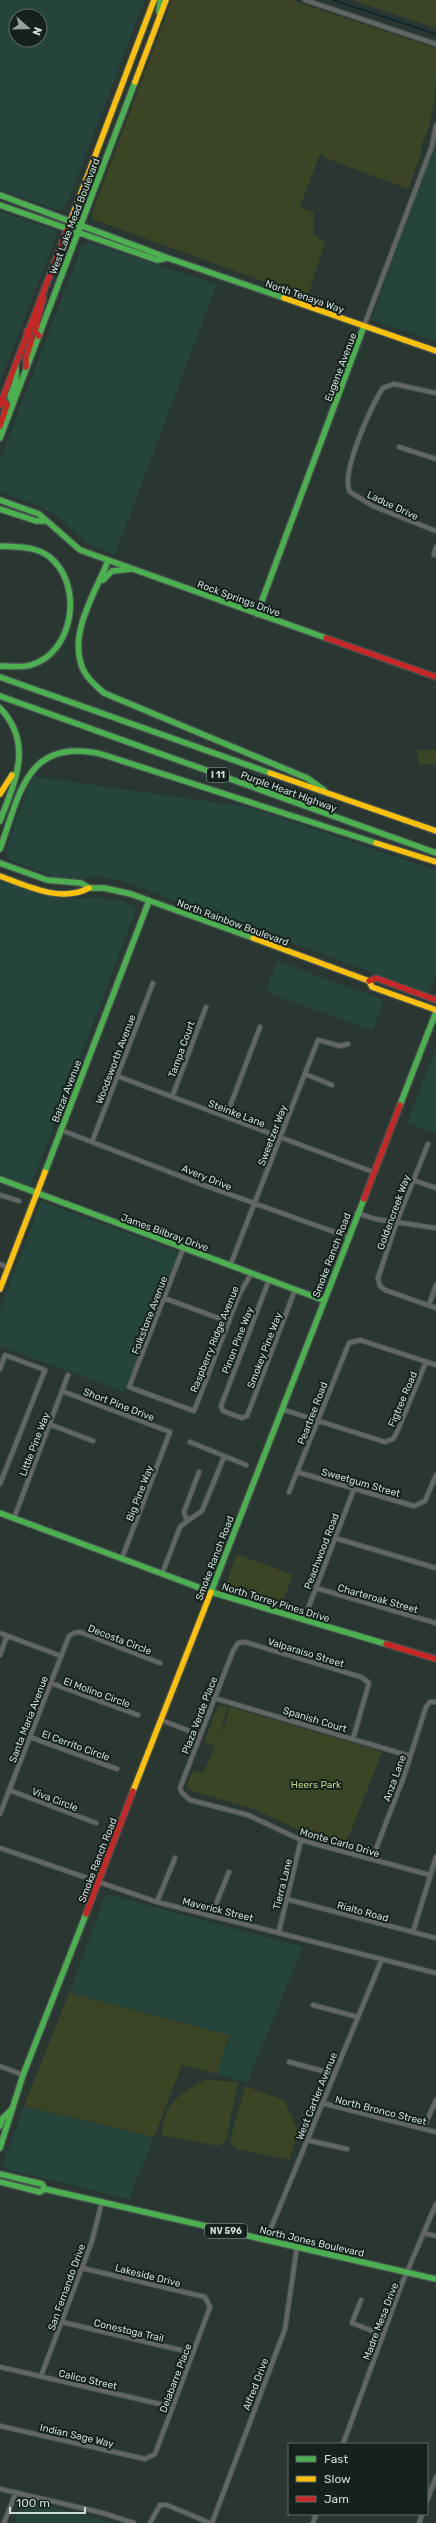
<svg xmlns="http://www.w3.org/2000/svg" width="436" height="2523" font-family="Rubik,sans-serif">
<rect width="100%" height="100%" fill="#293632"/>
<path fill="#24443c" fill-rule="evenodd" d="M0 0H145L67 204 62 209H56L0 190ZM16 16H40V40H16Z
M436 139V341L371 320Z
M0 211 55 230 57 235 0 383Z
M86 243H90L217 284 115 555 87 543 56 515 41 507 0 492V459L82 246Z
M32 776 247 807 436 870V976L429 993 119 880 97 877 61 879 9 860 5 851Z
M0 876 61 899 99 897 122 901 137 908 31 1186 0 1174Z
M277 961 384 1000 373 1031 266 992Z
M436 1048V1134L407 1123Z
M41 1201 179 1252 124 1392 0 1346V1310Z
M106 1894 303 1947 247 2083 217 2074 229 2035 69 1993Z
M24 2106 154 2137 129 2199 5 2169 3 2164Z
M23 2499 113 2523H14Z"/>
<path fill="#3b4424" d="M172 0H291L436 48C436 79 436 118 422 143L421 153 408 189 325 158 323 154 319 156 300 207 314 213V234L325 243 308 295 271 284 92 219 91 216Z
M352 0H436V28Z
M418 750H436V764H418Z
M237 1554 293 1575 282 1604 228 1587V1578Z
M218 1706H228L219 1737 214 1746 204 1742Z
M230 1707 382 1752 346 1844 303 1832 254 1809 189 1790 187 1785 193 1770 203 1773 224 1726Z
M69 1993 229 2035 217 2074 182 2065 154 2137 24 2106Z
M205 2080 238 2082 226 2140 218 2146 162 2135C163 2102 179 2095 205 2080Z
M245 2086 284 2100 299 2133 289 2160 236 2149 230 2141Z"/>
<g fill="none" stroke-linecap="round" stroke-linejoin="round">
<path stroke="#062631" stroke-width="1.5" d="M333 0 436 34"/>
<defs>
<path id="street" d="M305 0 436 44
M364 326 432 146 436 125
M436 393 394 384 383 388C371 405 340 475 350 492L373 506 436 531
M399 447 436 459
M434 555 436 547
M305 1074 332 1085
M117 1076 373 1172
M172 1097 206 1007
M226 1117 260 1027
M61 1130 198 1183 348 1237
M92 1142 153 983
M428 1144 397 1221 378 1278 380 1286 385 1290 436 1308
M413 1180 436 1188
M0 1195 19 1201
M357 1213 375 1219 436 1228
M183 1249 129 1387 194 1411 239 1295 251 1274
M0 1264 8 1267
M230 1266 318 1040 340 1046 348 1044
M269 1280 221 1406 223 1411 242 1418 247 1416 295 1290
M164 1298 229 1322
M429 1305 436 1285
M0 1369 5 1355 45 1370 0 1484
M62 1391 170 1432 122 1558
M281 1409 385 1442 393 1439 397 1432 426 1362
M49 1424 93 1441
M190 1442 246 1465
M297 1472 414 1506 425 1501 436 1475
M289 1492 349 1343 360 1340 436 1365
M14 1518 68 1375
M187 1521 202 1511 224 1457
M335 1538 436 1568
M162 1574 180 1527 187 1521 184 1512 199 1472
M316 1588 436 1623
M304 1619 354 1489
M0 1633 61 1656
M0 1655 7 1636
M51 1683 138 1715
M214 1698 410 1756
M161 1720 200 1735
M30 1737 117 1769
M353 1739 369 1683 361 1677 245 1642 238 1643 233 1651 180 1788 182 1793 190 1800 248 1815 301 1840 430 1875
M9 1790 96 1823
M0 1814 69 1636 74 1633 80 1632 160 1663
M0 1848 157 1902 436 1973
M372 1859 403 1779 426 1707 430 1702H436
M286 1899 436 1938
M157 1902 175 1858
M211 1916 229 1872
M279 1931 301 1840
M413 1932 436 1857
M313 2005 358 2017
M289 2062 334 2074
M0 2066 23 2075
M322 2103 436 2132
M423 2129 436 2100
M307 2140 347 2149
M424 2233 436 2236
M266 2240 382 1959
M361 2300 352 2323 383 2335
M62 2322 193 2353
M0 2367 173 2407
M41 2376 92 2241 102 2201
M0 2426 145 2459 155 2454 210 2307 205 2297 82 2268
M343 2444 401 2286 436 2204
M0 2489 103 2513 134 2523
M427 2501 436 2477
M4 2523 16 2492
M150 2523 160 2505H167L210 2523
M212 2523 285 2329 297 2247
M313 2523 316 2514
M419 2523 422 2514"/>
<path id="fast" d="M159 12 160 0
M0 195 168 258 284 298
M0 205 157 260 168 258
M13 403 10 397 16 380V367
M0 438 135 82
M0 500 39 514 80 550 326 638
M0 509 36 521H44
M0 546C19 547 40 546 54 561 83 591 72 653 31 665 22 668 9 666 0 666
M108 561C96 591 70 631 81 664 85 677 95 685 104 693L307 778 324 790
M103 580 112 571 132 569
M257 614 364 326
M0 677 270 773
M0 696 436 853
M0 708C34 744 15 781 0 821
M0 849C20 794 26 737 101 754L376 843
M0 863 47 880 81 883 89 888H104L131 894 253 938
M400 1105 436 1012
M45 1172 149 901
M0 1179 323 1300
M0 1513 211 1592 386 1644
M211 1592 364 1199
M0 2126 3 2118 11 2110
M0 2148 23 2075 86 1914
M0 2174 42 2184 45 2189
M0 2182 40 2192 45 2189 436 2279"/>
<path id="slow" d="M135 82 166 0
M69 225 154 0
M284 298 436 351
M270 773 436 831
M0 794 12 775
M376 843 436 862
M0 876C27 886 61 903 89 888
M253 938 369 981 372 987 436 1010
M0 1289 45 1172
M133 1791 211 1592"/>
<path id="jam" d="M39 336 35 331 43 298
M26 367V358L32 339 27 331
M0 405 69 225
M0 426 7 405 2 399
M326 638 436 677
M369 981 376 978 436 1000
M364 1199 400 1105
M386 1644 436 1659
M86 1914 133 1791"/>
</defs>
<use href="#street" stroke="#47534f" stroke-width="6"/>
<use href="#fast" stroke="#47534f" stroke-width="8"/>
<use href="#slow" stroke="#47534f" stroke-width="8"/>
<use href="#jam" stroke="#47534f" stroke-width="8"/>
<use href="#street" stroke="#636664" stroke-width="4"/>
<use href="#fast" stroke="#4caf50" stroke-width="5.5"/>
<use href="#slow" stroke="#ffc107" stroke-width="5.5"/>
<use href="#jam" stroke="#c62828" stroke-width="5.5"/>
</g>
<g text-anchor="middle" stroke-width="4" stroke-linejoin="round" paint-order="stroke">
<g fill="#15211d" stroke="#96a49f" stroke-width="1">
<rect x="207" y="768" width="22" height="14" rx="3"/>
<rect x="205" y="2224" width="42" height="14" rx="3"/>
</g>
<g font-size="9" font-weight="bold" fill="#cddcd7">
<text x="218" y="778">I 11</text>
<text x="226" y="2234">NV 596</text>
</g>
<g font-size="10" fill="#cddcd7" stroke="#15211d">
<text transform="translate(74 216) rotate(-69)" y="4">West Lake Mead Boulevard</text>
<text transform="translate(305 296) rotate(19)" y="4">North Tenaya Way</text>
<text transform="translate(340 367) rotate(-69)" y="4">Eugene Avenue</text>
<text transform="translate(393 505) rotate(25)" y="4">Ladue Drive</text>
<text transform="translate(239 598) rotate(20)" y="4">Rock Springs Drive</text>
<text transform="translate(289 791) rotate(20)" y="4">Purple Heart Highway</text>
<text transform="translate(233 922) rotate(20)" y="4">North Rainbow Boulevard</text>
<text transform="translate(181 1049) rotate(-70)" y="4">Tampa Court</text>
<text transform="translate(115 1059) rotate(-69)" y="4">Woodsworth Avenue</text>
<text transform="translate(66 1091) rotate(-69)" y="4">Balzar Avenue</text>
<text transform="translate(237 1113) rotate(21)" y="4">Steinke Lane</text>
<text transform="translate(272 1135) rotate(-69)" y="4">Sweetzer Way</text>
<text transform="translate(207 1177) rotate(22)" y="4">Avery Drive</text>
<text transform="translate(393 1212) rotate(-70)" y="4">Goldencreek Way</text>
<text transform="translate(165 1232) rotate(20)" y="4">James Bilbray Drive</text>
<text transform="translate(331 1255) rotate(-69)" y="4">Smoke Ranch Road</text>
<text transform="translate(149 1315) rotate(-69)" y="4">Folkstone Avenue</text>
<text transform="translate(214 1339) rotate(-68)" y="4">Raspberry Ridge Avenue</text>
<text transform="translate(237 1340) rotate(-69)" y="4">Pinon Pine Way</text>
<text transform="translate(264 1350) rotate(-69)" y="4">Smokey Pine Way</text>
<text transform="translate(402 1399) rotate(-67)" y="4">Figtree Road</text>
<text transform="translate(119 1404) rotate(21)" y="4">Short Pine Drive</text>
<text transform="translate(312 1413) rotate(-69)" y="4">Peartree Road</text>
<text transform="translate(34 1444) rotate(-69)" y="4">Little Pine Way</text>
<text transform="translate(361 1482) rotate(16)" y="4">Sweetgum Street</text>
<text transform="translate(139 1493) rotate(-69)" y="4">Big Pine Way</text>
<text transform="translate(321 1551) rotate(-69)" y="4">Peachwood Road</text>
<text transform="translate(214 1558) rotate(-69)" y="4">Smoke Ranch Road</text>
<text transform="translate(378 1598) rotate(16)" y="4">Charteroak Street</text>
<text transform="translate(276 1602) rotate(17)" y="4">North Torrey Pines Drive</text>
<text transform="translate(120 1639) rotate(21)" y="4">Decosta Circle</text>
<text transform="translate(306 1652) rotate(17)" y="4">Valparaiso Street</text>
<text transform="translate(97 1692) rotate(20)" y="4">El Molino Circle</text>
<text transform="translate(199 1715) rotate(-69)" y="4">Plaza Verde Place</text>
<text transform="translate(28 1719) rotate(-69)" y="4">Santa Maria Avenue</text>
<text transform="translate(315 1719) rotate(17)" y="4">Spanish Court</text>
<text transform="translate(76 1745) rotate(20)" y="4">El Cerrito Circle</text>
<text transform="translate(394 1778) rotate(-70)" y="4">Anza Lane</text>
<text transform="translate(55 1799) rotate(21)" y="4">Viva Circle</text>
<text transform="translate(340 1842) rotate(16)" y="4">Monte Carlo Drive</text>
<text transform="translate(97 1860) rotate(-69)" y="4">Smoke Ranch Road</text>
<text transform="translate(282 1884) rotate(-76)" y="4">Tierra Lane</text>
<text transform="translate(218 1909) rotate(14)" y="4">Maverick Street</text>
<text transform="translate(363 1911) rotate(15)" y="4">Rialto Road</text>
<text transform="translate(316 2096) rotate(-68)" y="4">West Cartier Avenue</text>
<text transform="translate(381 2110) rotate(14)" y="4">North Bronco Street</text>
<text transform="translate(312 2241) rotate(13)" y="4">North Jones Boulevard</text>
<text transform="translate(148 2275) rotate(14)" y="4">Lakeside Drive</text>
<text transform="translate(66 2287) rotate(-70)" y="4">San Fernando Drive</text>
<text transform="translate(380 2321) rotate(-69)" y="4">Madre Mesa Drive</text>
<text transform="translate(129 2330) rotate(13)" y="4">Conestoga Trail</text>
<text transform="translate(175 2378) rotate(-69)" y="4">Delabarre Place</text>
<text transform="translate(88 2379) rotate(13)" y="4">Calico Street</text>
<text transform="translate(255 2384) rotate(-69)" y="4">Alfred Drive</text>
<text transform="translate(77 2435) rotate(13)" y="4">Indian Sage Way</text>
</g>
<g font-size="10" fill="#c2d383" stroke="#15211d">
<text x="316" y="1788">Heers Park</text>
</g>
</g>
<rect x="288" y="2443" width="140" height="72" fill="#15211d" stroke="#5f6c67"/>
<rect x="296" y="2456" width="20" height="6" fill="#4caf50" stroke="#5f6c67"/>
<text x="324" y="2463" font-size="12" fill="#cddcd7">Fast</text>
<rect x="296" y="2476" width="20" height="6" fill="#ffc107" stroke="#5f6c67"/>
<text x="324" y="2483" font-size="12" fill="#cddcd7">Slow</text>
<rect x="296" y="2496" width="20" height="6" fill="#c62828" stroke="#5f6c67"/>
<text x="324" y="2503" font-size="12" fill="#cddcd7">Jam</text>
<g transform="translate(28 28) rotate(110)"><circle r="19" fill="#15211d" stroke="#5f6c67"/>
<path d="M0-3L7 15L0 10L-7 15Z" fill="#94a29d"/>
<text y="-6" font-size="11" font-weight="bold" text-anchor="middle" fill="#cddcd7">N</text>
</g>
<path d="M10 2507v6h75v-6" fill="none" stroke="#cddcd7" stroke-width="2"/>
<text x="16" y="2507" font-size="12" fill="#cddcd7" stroke="#15211d" stroke-width="3" paint-order="stroke">100 m</text>
</svg>
